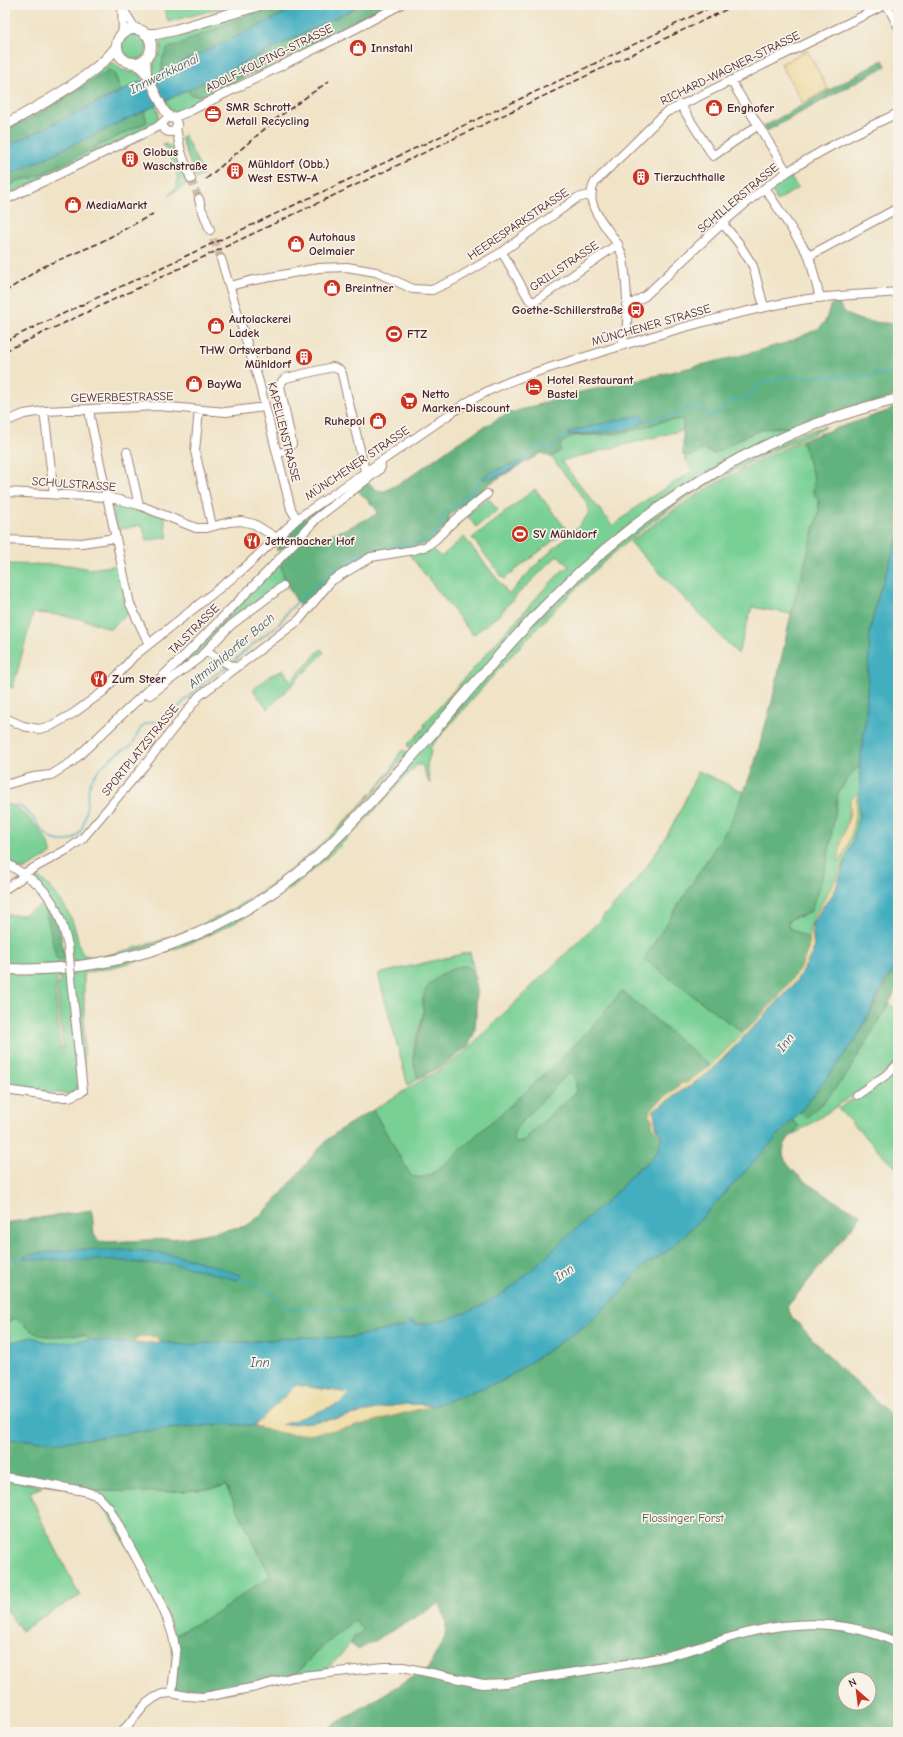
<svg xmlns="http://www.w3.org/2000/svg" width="903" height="1737" font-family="'Comic Neue',sans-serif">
<rect width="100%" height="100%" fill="#f7f3e8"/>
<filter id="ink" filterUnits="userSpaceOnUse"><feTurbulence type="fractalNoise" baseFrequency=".025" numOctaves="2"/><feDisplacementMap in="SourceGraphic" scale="8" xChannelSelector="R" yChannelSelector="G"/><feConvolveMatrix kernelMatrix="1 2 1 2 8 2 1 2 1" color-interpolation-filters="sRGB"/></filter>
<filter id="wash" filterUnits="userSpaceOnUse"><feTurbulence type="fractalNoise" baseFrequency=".012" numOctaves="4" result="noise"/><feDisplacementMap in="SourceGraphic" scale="16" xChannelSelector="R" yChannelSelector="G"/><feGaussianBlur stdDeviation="0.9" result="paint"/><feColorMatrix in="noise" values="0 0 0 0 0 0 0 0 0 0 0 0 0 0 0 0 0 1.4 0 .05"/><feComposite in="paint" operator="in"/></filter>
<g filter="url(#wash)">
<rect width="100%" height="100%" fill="#f0e3c6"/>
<path fill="#78d095" stroke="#617860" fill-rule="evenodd" d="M164 5H234L168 22Z
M267 5H272L163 57 161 73 152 76 149 68C156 60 163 53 160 42L174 35Z
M387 5H394L377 15 257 73H253L254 70Z
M121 47a13 13 0 1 1 26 0a13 13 0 1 1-26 0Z
M113 62 122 70 140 74 144 80 121 91 114 73 97 77 39 115 5 130V128Z
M188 90 190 94 197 96 209 94 207 98 175 112 170 110 165 101Z
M156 105 159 114 157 123 5 196V189L19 180 33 178 147 122 144 111Z
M184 135 204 175 196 179 181 138Z
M165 144C180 149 184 170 188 184L169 195C172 192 176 188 177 184 180 173 170 154 163 145Z
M789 175 798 188 777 201 771 188Z
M684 419 683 430 561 461 613 526 643 502 692 471 683 454 690 456 704 449 711 453C729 447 744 435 763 430 774 426 785 428 797 428L622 530 412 751 408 747V744L424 728 425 723 545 588 563 570 569 567 558 555 518 594 499 615 473 635 408 553C425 550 429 544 441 557L464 537 509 594 540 561 579 526 588 514V504L551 457 560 451V443L572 436 616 434 635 430 662 421Z
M826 426C824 431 804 436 797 440 763 455 730 472 698 491 639 526 590 573 543 622 504 663 466 705 430 748L431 752 427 765 430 783H429L422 765H417C383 800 351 838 313 870 247 926 169 957 84 973V1092L80 1085 78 1089 70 1094 5 1089V972L165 950 291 884 515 644 579 578 639 526 718 474 798 434ZM61 977V980L57 987 63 1049 60 1048 55 988 58 979Z
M802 440 814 479 813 492 819 501V512L791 614 752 607 738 654 630 542C664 516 698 492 736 473 757 461 780 451 802 440Z
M535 489 567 530 504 579 472 538Z
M488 498 498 510 476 527 467 515Z
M112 500 165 517V524L168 537 147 541 142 525 116 530 111 502Z
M280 562 285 582 247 608 206 649 156 688 190 654 191 656 196 651 195 650Z
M5 564 69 565 90 569 120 565 131 611 110 629C85 618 61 614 33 613L13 688 5 685Z
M321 649 324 653 268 709 253 690 269 676 284 670 288 678 292 680Z
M402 750 406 751 408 754 332 838 276 886 218 921 144 949 73 963 70 938 31 875V873C51 883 69 908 75 929 78 937 78 949 84 955L97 958C128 950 160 942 190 930 253 903 305 863 352 814 365 800 379 786 390 771 395 765 397 755 402 750Z
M860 765 859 815 853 841 846 861 814 917 809 939 788 927V921L794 917 802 916 811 911 827 863 838 794 845 782ZM850 801 854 818V824L842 858Z
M698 771 744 792 730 824 645 959 743 1033 710 1066 622 991C583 1041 536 1083 489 1124 470 1140 452 1160 431 1174 424 1178 419 1178 411 1176L373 1110 458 1058 593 927 627 892 645 869 666 837 682 807Z
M5 805C10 805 16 807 20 810 29 817 53 843 51 854L25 869H19L5 859Z
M44 904 65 958 66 964 5 966V915H23Z
M470 952 474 972 468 967 461 966 423 999V1015L414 1046V1065L418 1079 408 1086 378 974Z
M889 1003 898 1011V1062L879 1078 792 1136 798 1126 792 1120 800 1112 806 1118 827 1098 847 1074Z
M898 1067V1170L838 1109 871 1087Z
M569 1072C576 1077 577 1085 575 1093L535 1129 523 1142 516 1143C510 1137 514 1132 518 1126Z
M13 1318C23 1321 29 1332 40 1335 55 1338 70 1334 85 1335L91 1341 57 1343 46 1342 32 1337 11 1343 7 1323Z
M5 1478 42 1487 30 1492 42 1522 80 1596 41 1618 22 1631 5 1609Z
M226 1486 271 1577 249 1590 225 1608 174 1636 164 1606 95 1492 101 1491C143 1492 185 1494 226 1486Z
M356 1620 363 1631C349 1640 340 1661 325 1669 318 1673 304 1672 297 1673 315 1653 333 1635 356 1620Z"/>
<path fill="#62b27e" stroke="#566854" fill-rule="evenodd" d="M272 5H302L161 73 163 57 167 49Z
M361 5H387L254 70 253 73C237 80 206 101 190 94L188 90Z
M883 60 886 66 765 132 763 127Z
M109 70 114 73 121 91 5 147V130L39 115Z
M144 111 147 122 33 178 19 180 5 189V177Z
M838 303C851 326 876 320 898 325V395L797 428 778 427 764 429 743 437 714 454 704 449 690 456 683 454V419L662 421 635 430 616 434 572 436 561 443 560 451 551 457 541 453 492 482 449 516V524L429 543 380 554 344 570 304 613 285 582 280 562 301 539 311 541 316 540 348 528 377 514 376 509 357 490 367 482 377 490 385 491 407 479 454 445 506 414 541 404 561 396 616 385 739 356 789 342 818 329 825 322 831 304ZM632 417 640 425 599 433 567 435 574 430Z
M898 405V538L877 600 870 631 866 717 860 765 845 782 838 794 827 863 811 911 802 916 794 917 788 921V927L809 939C807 978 769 1007 743 1033L644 959 730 824 744 792 755 762 772 702 791 614 819 512V501L813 492 814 479 802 440 888 411Z
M330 502 331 503 291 544 277 551V540L303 519Z
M48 902 58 920 65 958 60 960 56 958 44 904Z
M898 962V985L889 1003 847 1074 827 1098 806 1118 800 1112 854 1042Z
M461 966 469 967C477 975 476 987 476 998 476 1011 477 1030 471 1041 461 1057 434 1070 418 1079 408 1048 419 1043 423 1015 424 1006 421 996 427 988 436 976 448 970 461 966Z
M622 991 710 1066 686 1083H681C672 1096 656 1101 649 1114L653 1121 652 1125 662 1138 658 1150 649 1161 633 1173 620 1189 523 1279C501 1298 438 1334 409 1321L403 1327 347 1338 299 1337 248 1342 208 1343 186 1345 161 1342 160 1340 139 1337 132 1344 91 1341 85 1335C70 1334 54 1338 40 1335 29 1332 23 1321 13 1318L7 1323 11 1343 5 1344V1223L92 1210 94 1235 99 1241 109 1242 183 1238 246 1226C275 1208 299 1170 323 1144 337 1130 356 1120 373 1110L411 1176C419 1178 424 1178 431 1174 452 1160 470 1140 489 1124 536 1083 583 1041 622 991ZM569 1072C576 1077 577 1085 575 1093L535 1129 523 1142 516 1143C510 1137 514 1132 518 1126Z
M792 1120 799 1126C793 1134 783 1142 783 1152 782 1174 844 1206 862 1215L787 1307 792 1317 839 1367 898 1421V1732H322L414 1676 418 1671 427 1670 445 1637 446 1622 440 1603 360 1649H356L351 1644 354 1637 363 1631 356 1620 344 1628 316 1652 297 1673 228 1693H172L173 1636 225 1608 249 1590 271 1577 226 1486C185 1494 143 1492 101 1491L95 1492 5 1478V1439L64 1442 143 1431 225 1424 254 1426 292 1434 315 1432 349 1427 433 1406 502 1381 586 1325 619 1295 633 1277 645 1265 667 1251 701 1219ZM845 1679H869V1703H845Z"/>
<path fill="#eeda9e" stroke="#9c7c64" d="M807 50 828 89 803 103 781 64Z
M856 794 857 796C856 815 851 849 838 862L841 843 850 813V801Z
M846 861 834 893 822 908 812 924 814 949 802 973 791 988 710 1072 654 1110 656 1126 662 1138 652 1125 653 1121 649 1114C653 1102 673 1094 681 1083H686L710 1066 778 998 802 965 808 949 811 925 814 917Z
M147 1336 157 1337 161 1342 132 1344 139 1337Z
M296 1385 350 1393 339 1404 284 1425C300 1423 317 1422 333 1419 366 1413 399 1399 433 1406 388 1416 340 1434 293 1434 281 1434 266 1428 254 1426Z"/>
<path fill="#42aec0" stroke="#466676" d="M302 5H361L188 90 5 177V147Z
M640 415 646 421C624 435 591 432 566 435L574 430Z
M520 461H522V463C509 471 497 478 482 479 486 472 511 465 520 461Z
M898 538V962L895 969 886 981 854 1042 829 1075 800 1112 701 1219 667 1251 645 1265 633 1277 619 1295 586 1325 502 1381 433 1406C400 1399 366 1413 333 1419 316 1422 298 1423 281 1425L339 1404 350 1393 296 1385 254 1426 225 1424 143 1431 64 1442 5 1439V1344L32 1337 46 1342 57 1343 83 1340 147 1344 161 1342 186 1345 208 1343 248 1342 299 1337 347 1338 403 1327 409 1321 419 1325 447 1319 477 1308 510 1289 620 1189 633 1173 649 1161 658 1150 662 1138 656 1126 654 1110 710 1072 791 988 802 973 814 949 812 924 822 908 834 893 853 841 859 815 860 765 866 717 870 631 877 600Z
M78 1249C101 1251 124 1249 147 1251 179 1254 209 1264 240 1275L238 1280 196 1269 171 1264H146L115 1260H47L21 1258 32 1254Z"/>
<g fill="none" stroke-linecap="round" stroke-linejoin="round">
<path stroke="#42aec0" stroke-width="1.5" d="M646 421 675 415 698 405 703 408 706 417 718 414 724 405 730 401H739L748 398 758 386 782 377 855 376 898 373
M521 462C527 453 532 448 544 446L550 450C557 446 558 438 567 435
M233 662 247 649 279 624 289 610 329 573 361 554 371 550 396 547 423 541 437 531 442 517 447 511 474 490 476 485 482 479
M5 804C11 805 17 805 23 808 37 817 41 839 60 841 91 845 84 801 90 784 95 771 110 758 121 751 124 749 129 748 132 745 137 739 137 730 144 725 151 720 160 723 167 718L201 685 227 667
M5 1258H23
M237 1277 259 1286 272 1294 286 1308 292 1310 311 1308 342 1309 375 1312 402 1308 408 1313 409 1321"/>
</g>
</g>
<g filter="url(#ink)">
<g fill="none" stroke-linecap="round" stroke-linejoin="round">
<path stroke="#cfbca7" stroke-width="8" stroke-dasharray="8 4" stroke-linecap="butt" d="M191 179 199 199
M213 239 221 259"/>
<defs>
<path id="minor" d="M122 5 123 34
M887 5 898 26
M124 11 136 30
M146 57 147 75 164 110 171 118
M135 63 147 75
M731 81 787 172
M680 104 713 156 757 126
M163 125a7 7 0 1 1 14 0a7 7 0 1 1-14 0Z
M173 118 192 110 353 30 400 5
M176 128 181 152 191 179
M765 188 809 256 820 298
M199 199 201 207
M5 200 157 127 163 122
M203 212 210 230
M723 224 738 242 753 266 764 307
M502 252 529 299 534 302 618 244
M809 256 898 208
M221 259 259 382 291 509 297 519
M230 286 249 281 319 268 347 267 376 272 413 289 432 290 456 279 502 252 577 198 590 195
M626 305 635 302 645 296C689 256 731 211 780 177 816 152 858 132 898 113
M621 346C623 339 626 332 627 325 628 308 626 271 622 255 615 230 580 209 595 182L665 113 885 5
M90 409V417L130 604 149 644
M199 410 195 451 212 526
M44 411 54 494
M5 422 24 414 44 411 158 406 226 412 265 407
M127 452 139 505
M277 454 288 450 292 444 280 386 282 381 286 378 333 367 340 370 342 374 365 471
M5 492 107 497 139 505 196 528H207L229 522 241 521 254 524 275 537
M5 540 82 543 115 538
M206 651 235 668
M150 695 199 658 231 625 283 586
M5 718 23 726 39 729 51 726 74 713 104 691 134 656 241 571 297 519 466 403C503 380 546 369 588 356 658 334 729 313 801 300 833 295 866 295 898 292
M5 785 33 777 51 775 72 762 185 655 269 570 317 518 379 470 381 467 380 462
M5 862C13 868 23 873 31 879 54 895 62 920 68 946
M5 889 20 879 23 874 70 848 82 839 144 766 199 696 299 620 331 581 371 557 414 550 427 546 436 539 455 520 487 494
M5 1090 55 1097H69L83 1091 72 988
M857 1095 889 1073 898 1064
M5 1477 84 1491 98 1496 109 1508 160 1602 168 1621 173 1636 176 1654 172 1693
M122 1732 146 1704 154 1698 162 1694 172 1693 186 1696 204 1697 256 1687 293 1677 383 1667H403L483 1684 506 1683C555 1674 605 1669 653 1659 681 1654 708 1644 735 1636 789 1620 846 1619 898 1643"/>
<path id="major" d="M117 46a17 17 0 1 1 34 0a17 17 0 1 1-34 0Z
M145 34H156L175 30 260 5
M5 125C34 109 100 73 117 46
M5 969C117 974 229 935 314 860 345 832 373 800 401 769 452 711 500 651 555 596 649 501 767 430 898 399"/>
</defs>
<use href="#minor" stroke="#9d8178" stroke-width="10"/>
<use href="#major" stroke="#9d8178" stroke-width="12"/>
<use href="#minor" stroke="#fff" stroke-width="8"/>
<use href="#major" stroke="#fff" stroke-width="10"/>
<path stroke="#4a1f2b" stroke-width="1.5" stroke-dasharray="6 3" stroke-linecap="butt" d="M206 179 281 115 329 81
M5 292 42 267 97 244 153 214
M5 341 571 75 715 5
M5 351 736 5"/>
<defs>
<path id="minor-bridge" d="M68 946 72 988"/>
</defs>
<use href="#minor-bridge" stroke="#9d8178" stroke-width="10" stroke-linecap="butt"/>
<use href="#minor-bridge" stroke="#fff" stroke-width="8"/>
</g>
</g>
<defs>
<symbol id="shop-disc" viewBox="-11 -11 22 22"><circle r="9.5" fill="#c8321e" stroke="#f7f3e8"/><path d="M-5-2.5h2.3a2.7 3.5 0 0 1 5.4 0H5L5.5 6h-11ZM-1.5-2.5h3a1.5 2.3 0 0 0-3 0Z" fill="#fff"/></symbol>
<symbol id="office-disc" viewBox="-11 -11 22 22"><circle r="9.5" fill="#c8321e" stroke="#f7f3e8"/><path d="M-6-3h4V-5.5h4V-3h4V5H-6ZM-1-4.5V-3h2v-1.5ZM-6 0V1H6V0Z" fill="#fff"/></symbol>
<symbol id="building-disc" viewBox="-11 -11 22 22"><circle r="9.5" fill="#c8321e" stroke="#f7f3e8"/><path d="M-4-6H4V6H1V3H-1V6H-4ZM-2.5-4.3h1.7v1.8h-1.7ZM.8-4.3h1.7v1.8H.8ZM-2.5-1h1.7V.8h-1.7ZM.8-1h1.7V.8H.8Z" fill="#fff"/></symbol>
<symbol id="bus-disc" viewBox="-11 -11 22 22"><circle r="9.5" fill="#c8321e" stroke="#f7f3e8"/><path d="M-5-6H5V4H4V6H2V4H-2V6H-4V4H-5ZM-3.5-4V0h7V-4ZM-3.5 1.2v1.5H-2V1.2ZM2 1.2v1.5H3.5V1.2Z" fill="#fff"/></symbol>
<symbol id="stadium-disc" viewBox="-11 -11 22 22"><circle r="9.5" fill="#c8321e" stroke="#f7f3e8"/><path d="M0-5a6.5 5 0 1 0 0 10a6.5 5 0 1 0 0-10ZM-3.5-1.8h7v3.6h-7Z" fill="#fff"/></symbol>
<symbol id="hotel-disc" viewBox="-11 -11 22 22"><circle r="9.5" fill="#c8321e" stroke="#f7f3e8"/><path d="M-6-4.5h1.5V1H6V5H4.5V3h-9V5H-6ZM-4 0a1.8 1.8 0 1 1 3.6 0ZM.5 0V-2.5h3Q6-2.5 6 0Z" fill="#fff"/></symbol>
<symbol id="supermarket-disc" viewBox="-11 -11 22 22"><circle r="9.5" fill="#c8321e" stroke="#f7f3e8"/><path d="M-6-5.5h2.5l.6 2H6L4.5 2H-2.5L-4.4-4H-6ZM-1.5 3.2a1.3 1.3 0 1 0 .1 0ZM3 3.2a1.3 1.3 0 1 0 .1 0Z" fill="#fff"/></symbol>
<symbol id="restaurant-disc" viewBox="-11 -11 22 22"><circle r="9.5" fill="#c8321e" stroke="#f7f3e8"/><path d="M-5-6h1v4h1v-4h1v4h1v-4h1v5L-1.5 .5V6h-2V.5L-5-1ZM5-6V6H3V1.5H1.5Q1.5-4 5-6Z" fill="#fff"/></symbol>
</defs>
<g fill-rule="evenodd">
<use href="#shop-disc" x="348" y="38" width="20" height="20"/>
<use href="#shop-disc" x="704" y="98" width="20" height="20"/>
<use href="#office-disc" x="203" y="104" width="20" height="20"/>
<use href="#building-disc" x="120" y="149" width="20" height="20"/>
<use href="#building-disc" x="225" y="161" width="20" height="20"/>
<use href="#building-disc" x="631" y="167" width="20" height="20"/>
<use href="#shop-disc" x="63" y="195" width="20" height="20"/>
<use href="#shop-disc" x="286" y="234" width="20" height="20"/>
<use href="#shop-disc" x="322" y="278" width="20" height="20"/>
<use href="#bus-disc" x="626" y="300" width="20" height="20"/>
<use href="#shop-disc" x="206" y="316" width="20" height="20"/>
<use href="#stadium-disc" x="384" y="324" width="20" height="20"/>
<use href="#building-disc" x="294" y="347" width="20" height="20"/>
<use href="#shop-disc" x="184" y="374" width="20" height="20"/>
<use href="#hotel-disc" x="524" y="377" width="20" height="20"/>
<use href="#supermarket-disc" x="399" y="391" width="20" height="20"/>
<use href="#shop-disc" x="368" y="411" width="20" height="20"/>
<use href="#stadium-disc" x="510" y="524" width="20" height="20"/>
<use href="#restaurant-disc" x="242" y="531" width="20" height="20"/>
<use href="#restaurant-disc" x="89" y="669" width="20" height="20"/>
</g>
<g text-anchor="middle" stroke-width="3.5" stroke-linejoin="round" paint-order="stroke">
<g font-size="12" font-weight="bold" fill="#4a1f2b" stroke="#f7f3e8" text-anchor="start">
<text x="371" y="52">Innstahl</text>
<text x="226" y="111">SMR Schrott<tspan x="226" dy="14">Metall Recycling</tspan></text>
<text x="727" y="112">Enghofer</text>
<text x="143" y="156">Globus<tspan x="143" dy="14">Waschstraße</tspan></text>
<text x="248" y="168">Mühldorf (Obb.)<tspan x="248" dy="14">West ESTW-A</tspan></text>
<text x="654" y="181">Tierzuchthalle</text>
<text x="86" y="209">MediaMarkt</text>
<text x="309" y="241">Autohaus<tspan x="309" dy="14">Oelmaier</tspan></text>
<text x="345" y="292">Breintner</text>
<text x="623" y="314" text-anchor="end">Goethe-Schillerstraße</text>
<text x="229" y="323">Autolackerei<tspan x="229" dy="14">Ladek</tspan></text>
<text x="407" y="338">FTZ</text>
<text x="291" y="354" text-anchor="end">THW Ortsverband<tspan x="291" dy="14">Mühldorf</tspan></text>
<text x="547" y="384">Hotel Restaurant<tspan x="547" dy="14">Bastei</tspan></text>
<text x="207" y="388">BayWa</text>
<text x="422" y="398">Netto<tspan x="422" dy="14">Marken-Discount</tspan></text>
<text x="365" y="425" text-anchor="end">Ruhepol</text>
<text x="533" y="538">SV Mühldorf</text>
<text x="265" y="545">Jettenbacher Hof</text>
<text x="112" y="683">Zum Steer</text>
</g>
<g font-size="12" fill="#4a1f2b" stroke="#f7f3e8">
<text transform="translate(269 58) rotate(-26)" y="4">ADOLF-KOLPING-STRASSE</text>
<text transform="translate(730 68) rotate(-26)" y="4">RICHARD-WAGNER-STRASSE</text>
<text transform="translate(738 198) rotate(-40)" y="4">SCHILLERSTRASSE</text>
<text transform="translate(518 224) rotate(-34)" y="4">HEERESPARKSTRASSE</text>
<text transform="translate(564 266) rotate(-34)" y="4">GRILLSTRASSE</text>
<text transform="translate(651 325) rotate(-16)" y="4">MÜNCHENER STRASSE</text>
<text transform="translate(122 397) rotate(-1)" y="4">GEWERBESTRASSE</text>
<text transform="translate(284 432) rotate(76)" y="4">KAPELLENSTRASSE</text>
<text transform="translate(357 463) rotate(-34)" y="4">MÜNCHENER STRASSE</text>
<text transform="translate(74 484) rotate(4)" y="4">SCHULSTRASSE</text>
<text transform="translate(194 629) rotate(-45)" y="4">TALSTRASSE</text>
<text transform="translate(140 750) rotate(-51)" y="4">SPORTPLATZSTRASSE</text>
</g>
<g font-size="12" fill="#58544b" stroke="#f7f3e8">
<text x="683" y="1522">Flossinger Forst</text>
</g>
<g font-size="13" font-style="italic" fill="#475867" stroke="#f7f3e8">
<text transform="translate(164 73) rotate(-26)" y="5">Innwerkkanal</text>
<text transform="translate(231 650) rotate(-40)" y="5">Altmühldorfer Bach</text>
<text transform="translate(785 1042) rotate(-53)" y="5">Inn</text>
<text transform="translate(564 1272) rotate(-35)" y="5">Inn</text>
<text x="260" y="1367">Inn</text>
</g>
</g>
<rect width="903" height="1737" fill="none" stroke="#f7f3e8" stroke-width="20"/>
<g transform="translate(857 1691) rotate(332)"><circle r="19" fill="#f7f3e8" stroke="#b29e9c"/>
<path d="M0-3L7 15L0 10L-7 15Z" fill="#c8321e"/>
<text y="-6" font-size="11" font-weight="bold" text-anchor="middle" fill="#4a1f2b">N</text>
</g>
</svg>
